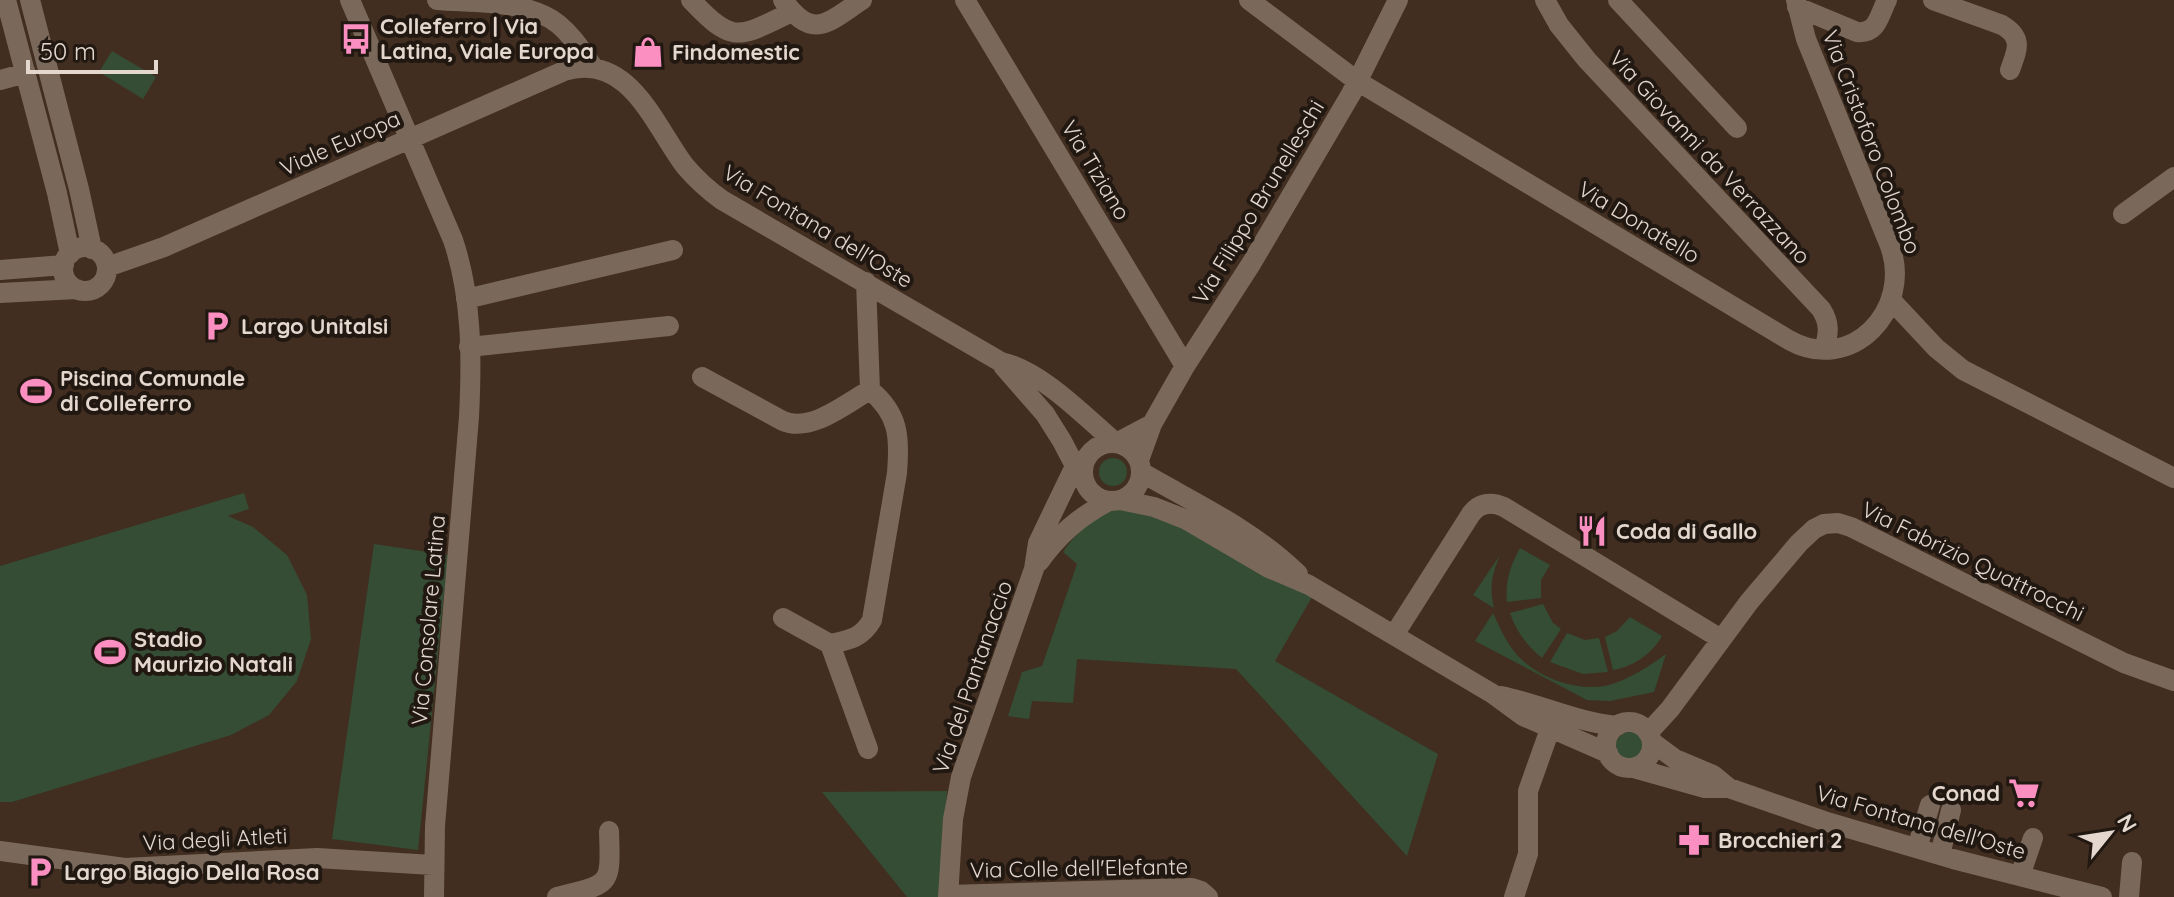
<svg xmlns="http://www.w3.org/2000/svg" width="2174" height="897" font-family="Quicksand,sans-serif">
<rect width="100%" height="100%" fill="#412e20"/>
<path fill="#344d34" d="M112 51 156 77 143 99 99 72Z
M1099 472a14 14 0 1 1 28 0a14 14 0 1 1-28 0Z
M244 493 249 509 228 516 253 527 287 555 307 595 311 639 297 681 269 715 231 735 12 802H0V566Z
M1142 507 1312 597 1275 661 1438 754 1407 856 1236 669 1077 659 1073 703 1032 701 1029 719 1008 716 1022 672 1042 666 1077 564 1063 552C1074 535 1091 520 1111 511 1120 507 1132 507 1142 507Z
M374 544 448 555 418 850 332 839Z
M1520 548 1550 565 1541 580V598L1507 602C1505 582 1510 566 1520 548Z
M1500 555C1492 574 1489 588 1494 608L1473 595Z
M1543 604 1553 623 1561 629 1542 658C1527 646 1516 631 1510 613Z
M1493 613C1500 628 1507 644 1518 656 1539 678 1575 691 1605 686 1627 681 1648 667 1666 654L1654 692 1610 701 1587 700 1475 641Z
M1630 617 1662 636C1653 653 1633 667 1613 670L1605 637 1617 631Z
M1567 633 1585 640 1599 638 1608 672 1583 674 1550 662Z
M1615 747a15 15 0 1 1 30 0a15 15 0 1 1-30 0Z
M947 791 941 897H907L822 792Z"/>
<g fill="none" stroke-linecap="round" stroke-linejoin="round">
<path stroke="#7a695a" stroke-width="20" d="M6 0 57 193 70 254
M30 0 79 189 92 249
M350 0 453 240C472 296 472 358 469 417L435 826 434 897
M437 0C475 3 528 0 558 24 573 36 583 53 594 68
M691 0C734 46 739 37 792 12
M783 0C813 41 827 23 862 0
M965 0 1185 366
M1249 0 1357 81 1789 340C1851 375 1913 310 1890 246L1806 39 1796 0
M1545 0 1559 25 1587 60 1821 309C1830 323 1829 333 1824 349
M1618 0 1737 128
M1933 0 2002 25C2024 38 2017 50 2010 70
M1797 7 1857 32C1878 34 1879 15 1887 0
M0 80 26 73
M2123 214 2174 177
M63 269a22 22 0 1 1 44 0a22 22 0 1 1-44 0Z
M107 267 164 247 564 71C629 51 654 125 685 166 696 179 708 190 722 200L1001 362C1042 371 1085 417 1116 443L1152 424 1139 460
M0 270 64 265
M0 293 77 289
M466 299 673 250
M1892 301 1936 348 1963 370 2174 478
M469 347 669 326
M1003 366 1045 414 1062 441 1075 466
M702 377 783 421C811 433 845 404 870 390L866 282
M1152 424 1185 366 1251 264 1351 94 1398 0
M1083 472a29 29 0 1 1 58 0a29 29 0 1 1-58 0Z
M1141 472C1196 504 1252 529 1298 574
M1120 500 1154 507 1187 520 1269 568 1309 585 1493 694 1523 716 1608 753
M1039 562C1058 535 1079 517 1109 501
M783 618 830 644C849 640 862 638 872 620L897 473C900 437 899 414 870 390
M1394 635 1471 514C1479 503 1491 501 1504 507L1721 639
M830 644 868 749
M1501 696C1540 704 1576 722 1617 726
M1606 745a23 23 0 1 1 46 0a23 23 0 1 1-46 0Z
M1648 733 1670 709 1749 602 1799 543 1814 529 1824 524 1838 523 1851 527 2124 663 2174 681
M1652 742 1675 759 1713 775 1729 788 1824 821 1953 859 2102 897
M1634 768 1705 788H1729
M1917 848 1930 805
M0 851 125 868 317 858 433 865
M1940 855 1951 810
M2020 876 2033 838
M948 895 1192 888 1201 891 1208 897
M557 897C611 883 611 888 609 831
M948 897 953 819 961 777 1034 569 1038 543 1075 466
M1514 897 1528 854V791L1550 729
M2129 897 2132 862"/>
</g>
<defs>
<symbol id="bus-bare" viewBox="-9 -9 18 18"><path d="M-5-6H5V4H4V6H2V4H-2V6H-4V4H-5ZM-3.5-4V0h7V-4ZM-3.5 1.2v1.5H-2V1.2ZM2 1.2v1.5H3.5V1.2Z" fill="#fc8fc1" stroke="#211812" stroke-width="2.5" paint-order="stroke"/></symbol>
<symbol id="shop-bare" viewBox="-9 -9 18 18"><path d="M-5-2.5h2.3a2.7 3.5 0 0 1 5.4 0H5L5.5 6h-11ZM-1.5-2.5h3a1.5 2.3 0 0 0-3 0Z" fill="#fc8fc1" stroke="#211812" stroke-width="2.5" paint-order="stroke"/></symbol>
<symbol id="parking-bare" viewBox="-9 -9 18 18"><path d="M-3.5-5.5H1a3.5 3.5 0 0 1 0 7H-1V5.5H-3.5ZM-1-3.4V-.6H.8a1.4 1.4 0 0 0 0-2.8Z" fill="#fc8fc1" stroke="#211812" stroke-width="2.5" paint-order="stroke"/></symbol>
<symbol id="stadium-bare" viewBox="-9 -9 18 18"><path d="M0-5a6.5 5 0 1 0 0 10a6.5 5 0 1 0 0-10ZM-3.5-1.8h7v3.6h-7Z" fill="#fc8fc1" stroke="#211812" stroke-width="2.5" paint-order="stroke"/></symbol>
<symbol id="restaurant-bare" viewBox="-9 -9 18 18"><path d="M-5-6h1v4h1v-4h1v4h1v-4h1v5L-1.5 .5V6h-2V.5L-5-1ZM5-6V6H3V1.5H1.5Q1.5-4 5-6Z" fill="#fc8fc1" stroke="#211812" stroke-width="2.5" paint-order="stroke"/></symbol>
<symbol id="supermarket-bare" viewBox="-9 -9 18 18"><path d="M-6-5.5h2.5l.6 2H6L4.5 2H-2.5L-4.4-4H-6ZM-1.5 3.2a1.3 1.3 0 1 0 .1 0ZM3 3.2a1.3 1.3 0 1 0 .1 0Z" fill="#fc8fc1" stroke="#211812" stroke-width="2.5" paint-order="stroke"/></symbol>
<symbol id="pharmacy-bare" viewBox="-9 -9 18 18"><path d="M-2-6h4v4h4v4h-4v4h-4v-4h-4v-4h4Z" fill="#fc8fc1" stroke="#211812" stroke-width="2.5" paint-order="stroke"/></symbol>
</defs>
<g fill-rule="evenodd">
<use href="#bus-bare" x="334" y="17" width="44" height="44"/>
<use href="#shop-bare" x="626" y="30" width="44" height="44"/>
<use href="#parking-bare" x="195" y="304" width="44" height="44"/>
<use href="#stadium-bare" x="14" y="369" width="44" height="44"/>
<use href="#restaurant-bare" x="1570" y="509" width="44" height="44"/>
<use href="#stadium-bare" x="88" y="630" width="44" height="44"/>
<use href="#supermarket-bare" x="2002" y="771" width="44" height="44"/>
<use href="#pharmacy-bare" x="1672" y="818" width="44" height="44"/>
<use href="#parking-bare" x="18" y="850" width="44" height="44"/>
</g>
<g text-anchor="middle" stroke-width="8" stroke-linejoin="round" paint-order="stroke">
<g font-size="22" font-weight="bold" fill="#e4d7ce" stroke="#211812" text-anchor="start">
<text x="380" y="34">Colleferro | Via<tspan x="380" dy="25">Latina, Viale Europa</tspan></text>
<text x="672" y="60">Findomestic</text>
<text x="241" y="334">Largo Unitalsi</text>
<text x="60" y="386">Piscina Comunale<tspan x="60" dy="25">di Colleferro</tspan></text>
<text x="1616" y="539">Coda di Gallo</text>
<text x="134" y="647">Stadio<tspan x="134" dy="25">Maurizio Natali</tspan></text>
<text x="2000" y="801" text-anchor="end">Conad</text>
<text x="1718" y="848">Brocchieri 2</text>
<text x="64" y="880">Largo Biagio Della Rosa</text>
</g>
<g font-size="22" fill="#e4d7ce" stroke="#211812">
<text transform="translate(1872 142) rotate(69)" y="8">Via Cristoforo Colombo</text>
<text transform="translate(340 143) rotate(-24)" y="8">Viale Europa</text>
<text transform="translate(1710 157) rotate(47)" y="8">Via Giovanni da Verrazzano</text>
<text transform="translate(1096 170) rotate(59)" y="8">Via Tiziano</text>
<text transform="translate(1258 202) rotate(-59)" y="8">Via Filippo Brunelleschi</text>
<text transform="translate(1639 222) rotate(31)" y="8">Via Donatello</text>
<text transform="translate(818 226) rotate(31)" y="8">Via Fontana dell'Oste</text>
<text transform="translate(1973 561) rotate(26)" y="8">Via Fabrizio Quattrocchi</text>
<text transform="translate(428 620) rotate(-85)" y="8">Via Consolare Latina</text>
<text transform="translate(972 677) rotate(-71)" y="8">Via del Pantanaccio</text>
<text transform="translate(1921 822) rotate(16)" y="8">Via Fontana dell'Oste</text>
<text transform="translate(215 839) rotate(-3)" y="8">Via degli Atleti</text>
<text transform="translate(1079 868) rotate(-1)" y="8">Via Colle dell'Elefante</text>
</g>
</g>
<g transform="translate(2110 833) rotate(60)" stroke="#211812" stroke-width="6" paint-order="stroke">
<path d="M0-6L14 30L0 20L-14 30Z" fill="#e4d7ce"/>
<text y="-12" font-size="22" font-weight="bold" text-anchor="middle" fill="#e4d7ce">N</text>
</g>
<path d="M28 60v12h128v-12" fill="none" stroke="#e4d7ce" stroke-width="4"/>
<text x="40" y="60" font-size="24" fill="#e4d7ce" stroke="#211812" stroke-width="6" paint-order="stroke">50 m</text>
</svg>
